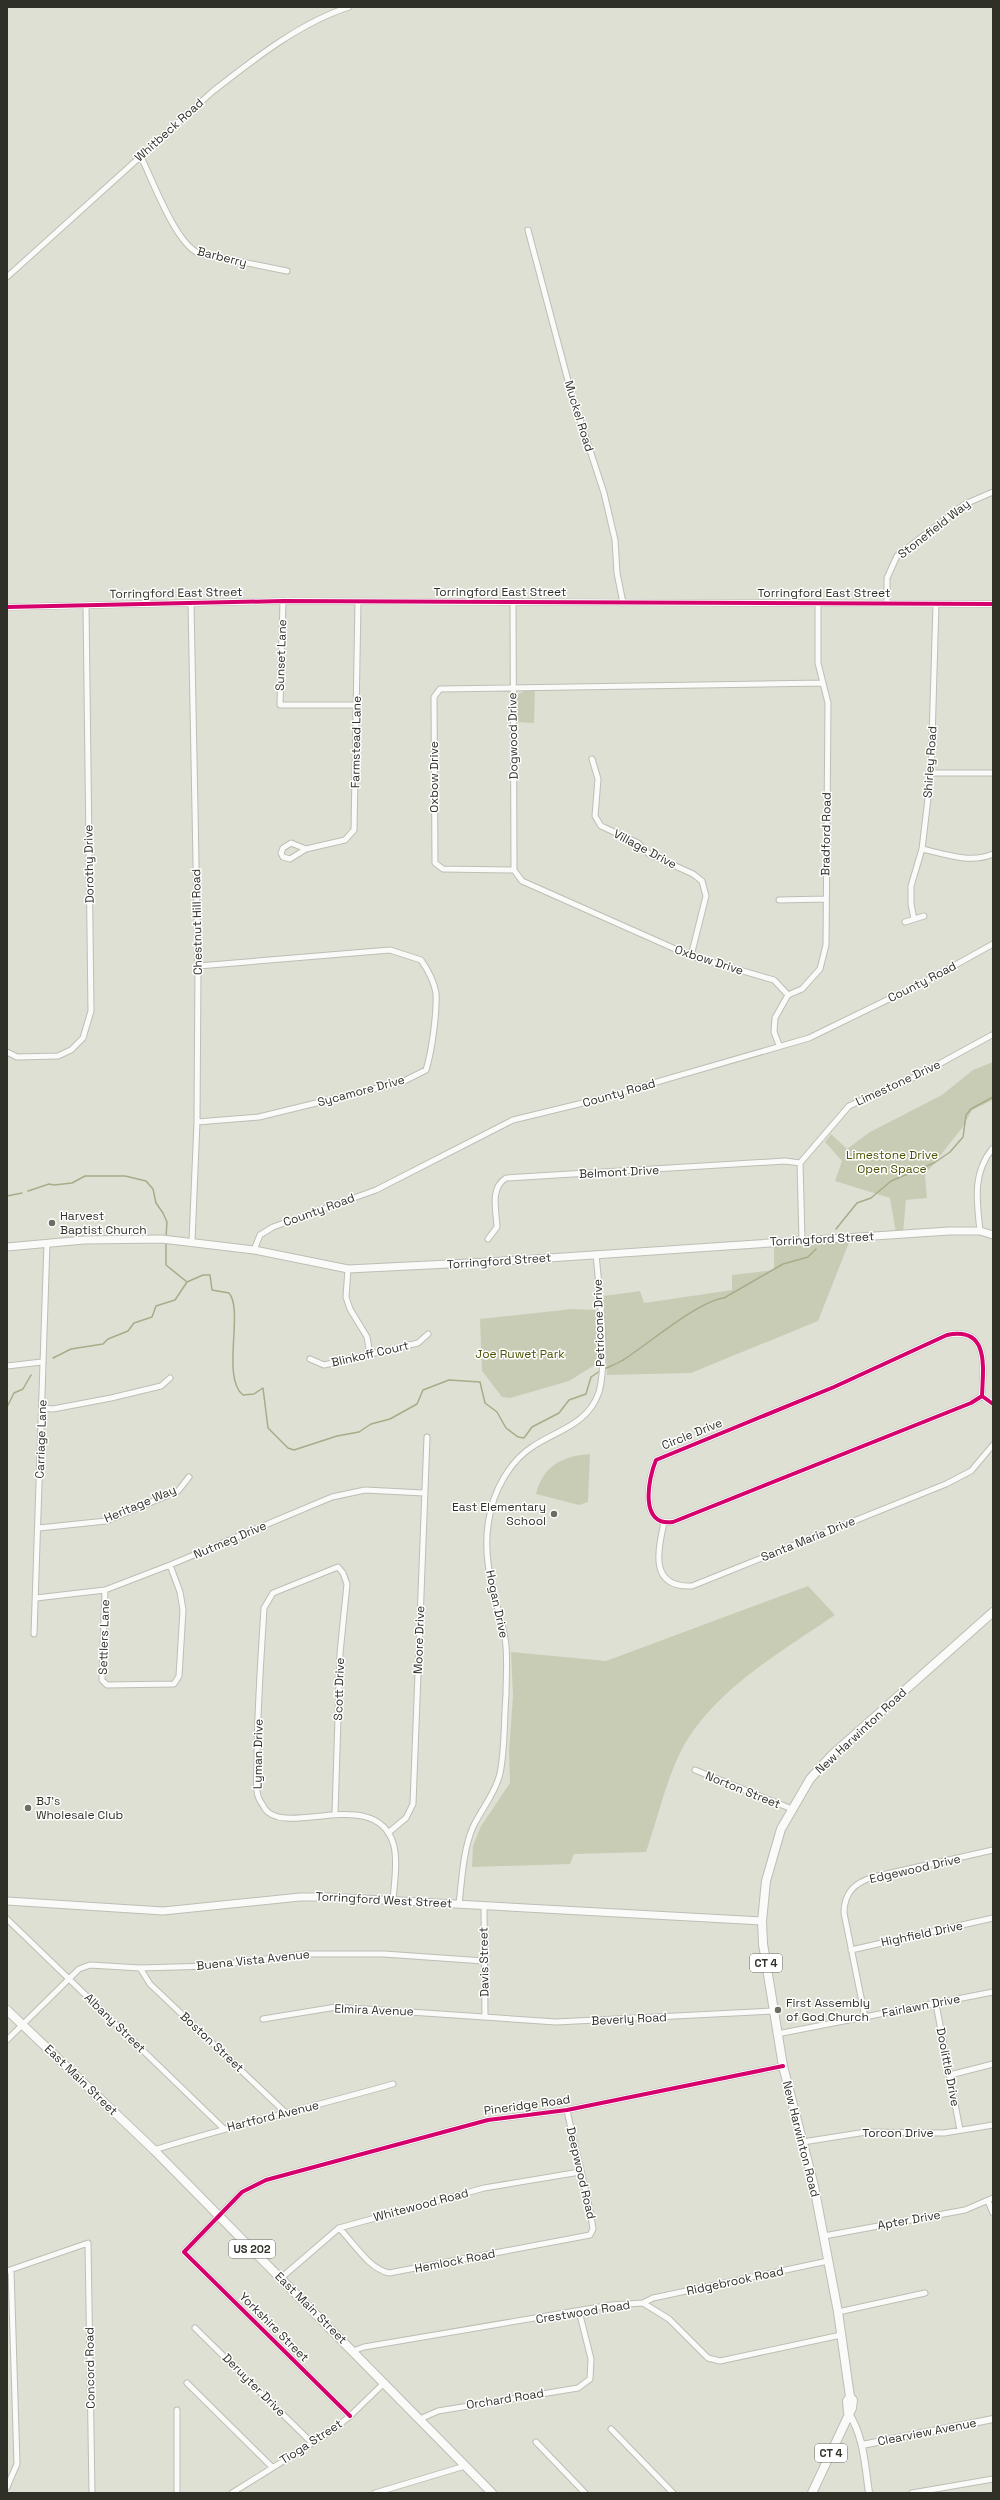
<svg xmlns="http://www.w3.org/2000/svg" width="1000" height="2500" font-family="'Space Grotesk',sans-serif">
<rect width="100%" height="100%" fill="#dee0d4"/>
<path fill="#c9ccb5" d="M535 691 534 723 516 722 517 695 524 691Z
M993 1062V1100L972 1110 962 1128 928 1171 925 1176 927 1198 906 1200 903 1233H896L890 1198 835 1181 842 1161 825 1142 831 1134 847 1149 870 1132 942 1095 973 1070Z
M852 1235 818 1321 691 1373 607 1375 604 1296 640 1291 644 1303 732 1290V1275L774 1270V1240Z
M572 1309 596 1310 598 1363 569 1381 510 1398 502 1397 482 1371 480 1319Z
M590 1454 588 1502 579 1505 536 1494C543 1466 562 1456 590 1454Z
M808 1586 835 1615C784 1650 724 1684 689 1737 669 1767 658 1818 646 1852L574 1854 570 1864 472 1867 473 1846 481 1826 510 1783 509 1751 513 1696 511 1652 606 1661Z"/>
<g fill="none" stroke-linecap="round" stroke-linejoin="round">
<path stroke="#a7ac89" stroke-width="1.5" d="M28 1191 49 1184 54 1185 72 1183 85 1176H125L146 1181 153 1189 156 1203 163 1213 167 1222 166 1237
M7 1196 22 1193
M836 1229 857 1203 871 1198 891 1181 934 1163 950 1152 963 1137 966 1115 971 1109 993 1097
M166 1242V1265L187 1282
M53 1358 71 1349 103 1344 108 1339 128 1331 134 1323 152 1317 156 1306 175 1300 187 1282 203 1275H210L212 1290 229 1293C244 1310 221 1378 243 1395L254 1394 263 1388 268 1428 288 1448 294 1450 337 1436 359 1432 371 1424 390 1419 417 1404 423 1390 449 1380 480 1382 485 1403 497 1412 506 1428 518 1437 524 1438 532 1427 559 1413 569 1400 586 1394 591 1377 600 1371
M604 1369C610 1366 617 1364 623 1360 647 1345 698 1301 724 1298L783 1264 808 1257 816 1249
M7 1407 14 1393 23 1389 31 1375"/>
<defs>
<path id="minor" d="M141 157C153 181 175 242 198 253L287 271
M528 230 571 392 604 493 615 540 617 573 623 603
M7 277 212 92C253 60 299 23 349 7
M283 601 280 705H356
M513 602 514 870
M191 603 198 966 197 1122 192 1241
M887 603V578L897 556 965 504 993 492
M7 607 283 601 993 604
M592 759 598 779 595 816 601 826 638 843 649 854 693 874 702 881 706 896 691 956
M931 773H993
M291 843 306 849 290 859 283 857 281 853 283 848Z
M306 849 345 840 354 830 358 602
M922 849C945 854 970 864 993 854
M779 900 826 899
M914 919 911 904V886L922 849 931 773 936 604
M905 922 924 916
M788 995 774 980 691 956 522 881 514 870 443 869 435 863 434 697 440 689 822 683
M779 1045 774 1032 775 1018 788 995 802 989 820 969 826 945 828 703 818 663V603
M7 1052 17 1057 58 1056 71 1050 83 1038 91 1011 86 605
M197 1122 259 1117 402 1082 426 1070C432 1051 437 1012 436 993 434 981 428 970 421 960L390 950 198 966
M800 1163 849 1106 917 1076 992 1035
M800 1163 802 1240
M980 1231C977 1202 972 1174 992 1149
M488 1239 497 1227C496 1209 490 1188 506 1178L785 1161 800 1163
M254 1250 260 1235 273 1227 376 1190 513 1120 591 1101 809 1038 932 978 993 944
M348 1269 346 1297 350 1309 367 1337 370 1354
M310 1359 324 1365 418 1343 428 1334
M7 1366 42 1362
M982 1396 971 1403 673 1522C639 1527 648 1479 656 1460L834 1387 947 1335C990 1326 983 1368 982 1396L993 1404
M42 1408 53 1409 111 1398 161 1386 170 1378
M664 1523C657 1552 650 1588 692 1586L946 1484 971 1471 993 1445
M39 1528 106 1521 178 1491 189 1477
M105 1590 102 1680 107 1685 174 1684 179 1676 183 1610 180 1592 170 1565
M36 1598 105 1590 170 1565 332 1497 365 1490 424 1493
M34 1634 47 1243
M695 1770 792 1809
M335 1814 340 1653 347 1584 343 1573 338 1567 273 1593 264 1608C261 1659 257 1711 257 1762 257 1772 255 1786 258 1796 259 1800 263 1805 265 1809 286 1838 378 1784 394 1846 398 1863 394 1884 393 1901
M388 1833 406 1818 413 1804 427 1437
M459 1904C462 1879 463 1850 473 1827 481 1810 494 1795 499 1777 505 1758 504 1716 506 1695 506 1677 508 1655 505 1638 496 1597 481 1561 489 1519 493 1492 509 1462 532 1447 557 1430 588 1425 599 1392 608 1362 599 1288 596 1254
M484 1906 485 2017
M7 1919 223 2128
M851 1950 993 1918
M140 1968 150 1984 287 2114
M936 2004 960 2130
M865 2017 844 1913C844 1892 855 1883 873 1877L993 1850
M263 2019 336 2007 556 2022 774 2011
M777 2034 993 1992
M7 2040 79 1969 90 1965 140 1968 211 1966 305 1954H384L484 1961
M950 2075 993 2064
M803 2142 866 2132 944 2133 993 2125
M154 2150C233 2125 313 2107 393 2084
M988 2201 993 2213
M339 2228C354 2243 368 2268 389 2273L590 2235 593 2229C587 2189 575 2150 567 2110
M824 2236 965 2210 993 2198
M7 2271 88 2243 92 2493
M281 2278 339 2228 484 2188 580 2172
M643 2303 653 2298 828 2261
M838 2312 925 2293
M195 2328 312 2443
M353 2351 364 2347 611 2305 643 2303 669 2319 708 2358 720 2361 841 2335
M187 2383 272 2467
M177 2410V2493
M350 2416 184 2252 242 2192 266 2180 488 2120 567 2110 783 2066
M420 2419 438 2411 578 2388 590 2379 591 2359 579 2311
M611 2429 673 2493
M536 2442 585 2493
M7 2487 17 2464 11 2270
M232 2493 330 2432 350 2416 384 2383
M375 2493 465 2466
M912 2493 993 2479"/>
<path id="tertiary" d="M848 2412C864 2436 865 2466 869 2493
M862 2445 993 2419"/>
<path id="secondary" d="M7 1247 84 1240 162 1239 254 1250 348 1269 489 1262 949 1231H980L993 1235
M7 1901 163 1911 300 1897H327L762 1921"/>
<path id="primary" d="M848 2412 847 2401 850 2397
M812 2493 852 2408 853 2400 850 2397 838 2312 814 2186 783 2066 763 1944 762 1921 766 1881 781 1829 810 1779 832 1755 993 1612"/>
<path id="trunk" d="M7 2010 154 2150 492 2493"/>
</defs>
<use href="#minor" stroke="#bdbeb5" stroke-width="7"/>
<use href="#tertiary" stroke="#bdbeb5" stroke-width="8"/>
<use href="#secondary" stroke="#bdbeb5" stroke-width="9"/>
<use href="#primary" stroke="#bdbeb5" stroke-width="10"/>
<use href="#trunk" stroke="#bdbeb5" stroke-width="10"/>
<use href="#minor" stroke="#fafaf9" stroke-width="5"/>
<use href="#tertiary" stroke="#fafaf9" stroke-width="6"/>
<use href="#secondary" stroke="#fafaf9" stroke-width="7"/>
<use href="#primary" stroke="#fafaf9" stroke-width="8"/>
<use href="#trunk" stroke="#fafaf9" stroke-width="8"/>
<defs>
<path id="cycleway" d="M7 607 283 601 993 604
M982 1396 971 1403 673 1522C639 1527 648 1479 656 1460L834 1387 947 1335C990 1326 983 1368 982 1396L993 1404
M350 2416 184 2252 242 2192 266 2180 488 2120 567 2110 783 2066"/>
</defs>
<use href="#cycleway" stroke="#fff" stroke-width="6"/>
<use href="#cycleway" stroke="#d6006c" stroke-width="4"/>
</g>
<g fill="#6c6e64" stroke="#fff" stroke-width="1.5">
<circle cx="52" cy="1223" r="4"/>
<circle cx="554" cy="1514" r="4"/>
<circle cx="28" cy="1808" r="4"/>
<circle cx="778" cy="2010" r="4"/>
</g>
<g text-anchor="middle" stroke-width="3" stroke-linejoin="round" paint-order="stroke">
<g fill="#fff" stroke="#6d6e68" stroke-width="1">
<rect x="750" y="1954" width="32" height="18" rx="3"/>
<rect x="229" y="2240" width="46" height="18" rx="3"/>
<rect x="815" y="2444" width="32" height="18" rx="3"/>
</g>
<g font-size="11" font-weight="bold" fill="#2f3028">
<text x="766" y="1967">CT 4</text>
<text x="252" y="2253">US 202</text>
<text x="831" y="2457">CT 4</text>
</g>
<g font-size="12" fill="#2f3028" stroke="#fff">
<text transform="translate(169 130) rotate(-42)" y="4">Whitbeck Road</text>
<text transform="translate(222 257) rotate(14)" y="4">Barberry</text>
<text transform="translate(579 416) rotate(73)" y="4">Muckel Road</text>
<text transform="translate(934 529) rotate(-38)" y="4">Stonefield Way</text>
<text x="500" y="596">Torringford East Street</text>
<text transform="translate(176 593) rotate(-1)" y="4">Torringford East Street</text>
<text x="824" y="597">Torringford East Street</text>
<text transform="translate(281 655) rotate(-88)" y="4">Sunset Lane</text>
<text transform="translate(513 736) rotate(-91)" y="4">Dogwood Drive</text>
<text transform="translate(356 742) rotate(-89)" y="4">Farmstead Lane</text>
<text transform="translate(930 762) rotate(-86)" y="4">Shirley Road</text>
<text transform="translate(434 777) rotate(-90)" y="4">Oxbow Drive</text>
<text transform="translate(826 834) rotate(-89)" y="4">Bradford Road</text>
<text transform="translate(645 849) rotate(28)" y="4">Village Drive</text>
<text transform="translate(89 864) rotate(-91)" y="4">Dorothy Drive</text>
<text transform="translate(197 922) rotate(-91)" y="4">Chestnut Hill Road</text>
<text transform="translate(709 960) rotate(18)" y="4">Oxbow Drive</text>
<text transform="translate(922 982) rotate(-27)" y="4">County Road</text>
<text transform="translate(898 1083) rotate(-25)" y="4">Limestone Drive</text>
<text transform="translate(361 1091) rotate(-15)" y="4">Sycamore Drive</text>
<text transform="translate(619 1093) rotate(-16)" y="4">County Road</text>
<text transform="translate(619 1172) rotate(-3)" y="4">Belmont Drive</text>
<text transform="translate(319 1210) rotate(-20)" y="4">County Road</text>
<text transform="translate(822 1239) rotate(-3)" y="4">Torringford Street</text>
<text transform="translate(499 1261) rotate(-4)" y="4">Torringford Street</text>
<text transform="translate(599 1323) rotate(-92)" y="4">Petricone Drive</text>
<text transform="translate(370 1354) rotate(-13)" y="4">Blinkoff Court</text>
<text transform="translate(692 1434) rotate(-22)" y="4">Circle Drive</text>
<text transform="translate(41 1439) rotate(-88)" y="4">Carriage Lane</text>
<text transform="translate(140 1504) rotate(-23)" y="4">Heritage Way</text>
<text transform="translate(808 1539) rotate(-22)" y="4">Santa Maria Drive</text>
<text transform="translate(230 1540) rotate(-23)" y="4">Nutmeg Drive</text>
<text transform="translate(497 1604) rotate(78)" y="4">Hogan Drive</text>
<text transform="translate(104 1637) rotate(-88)" y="4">Settlers Lane</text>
<text transform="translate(419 1640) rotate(-88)" y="4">Moore Drive</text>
<text transform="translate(339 1689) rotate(-88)" y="4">Scott Drive</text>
<text transform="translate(861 1731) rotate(-43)" y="4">New Harwinton Road</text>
<text transform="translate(258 1754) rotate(-89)" y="4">Lyman Drive</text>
<text transform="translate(743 1790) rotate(22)" y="4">Norton Street</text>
<text transform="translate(915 1869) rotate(-13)" y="4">Edgewood Drive</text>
<text transform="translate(384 1900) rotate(3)" y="4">Torringford West Street</text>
<text transform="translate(922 1934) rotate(-12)" y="4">Highfield Drive</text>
<text transform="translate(253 1960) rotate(-6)" y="4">Buena Vista Avenue</text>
<text transform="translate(484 1962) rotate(-91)" y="4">Davis Street</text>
<text transform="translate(921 2006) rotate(-11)" y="4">Fairlawn Drive</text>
<text transform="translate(374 2010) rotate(2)" y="4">Elmira Avenue</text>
<text transform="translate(629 2019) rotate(-3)" y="4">Beverly Road</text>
<text transform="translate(115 2023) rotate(44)" y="4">Albany Street</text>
<text transform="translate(212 2042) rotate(43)" y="4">Boston Street</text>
<text transform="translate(948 2067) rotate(79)" y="4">Doolittle Drive</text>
<text transform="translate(81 2080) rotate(44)" y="4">East Main Street</text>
<text transform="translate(527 2105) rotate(-8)" y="4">Pineridge Road</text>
<text transform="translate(273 2116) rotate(-14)" y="4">Hartford Avenue</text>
<text x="898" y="2137">Torcon Drive</text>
<text transform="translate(801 2139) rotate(76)" y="4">New Harwinton Road</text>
<text transform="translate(581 2173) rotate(77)" y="4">Deepwood Road</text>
<text transform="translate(421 2205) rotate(-15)" y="4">Whitewood Road</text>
<text transform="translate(909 2220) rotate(-10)" y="4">Apter Drive</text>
<text transform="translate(455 2261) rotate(-11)" y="4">Hemlock Road</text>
<text transform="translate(735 2281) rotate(-12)" y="4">Ridgebrook Road</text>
<text transform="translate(311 2308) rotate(45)" y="4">East Main Street</text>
<text transform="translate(583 2312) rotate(-9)" y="4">Crestwood Road</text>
<text transform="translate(274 2327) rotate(45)" y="4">Yorkshire Street</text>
<text transform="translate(90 2368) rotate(-91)" y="4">Concord Road</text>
<text transform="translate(254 2385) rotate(45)" y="4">Deruyter Drive</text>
<text transform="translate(505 2399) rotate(-9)" y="4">Orchard Road</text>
<text transform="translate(927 2432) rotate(-11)" y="4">Clearview Avenue</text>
<text transform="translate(311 2442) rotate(-33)" y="4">Tioga Street</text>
</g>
<g font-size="12" fill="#4d5203" stroke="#fff">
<text x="892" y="1159">Limestone Drive<tspan x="892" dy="14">Open Space</tspan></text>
<text x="520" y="1358">Joe Ruwet Park</text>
</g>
<g font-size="12" fill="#2f3028" stroke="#fff" text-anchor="start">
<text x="60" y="1220">Harvest<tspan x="60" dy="14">Baptist Church</tspan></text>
<text x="546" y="1511" text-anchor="end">East Elementary<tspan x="546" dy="14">School</tspan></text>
<text x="36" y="1805">BJ's<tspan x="36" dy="14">Wholesale Club</tspan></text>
<text x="786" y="2007">First Assembly<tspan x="786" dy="14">of God Church</tspan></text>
</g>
</g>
<rect width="1000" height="2500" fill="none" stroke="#2f3028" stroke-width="16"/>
</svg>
